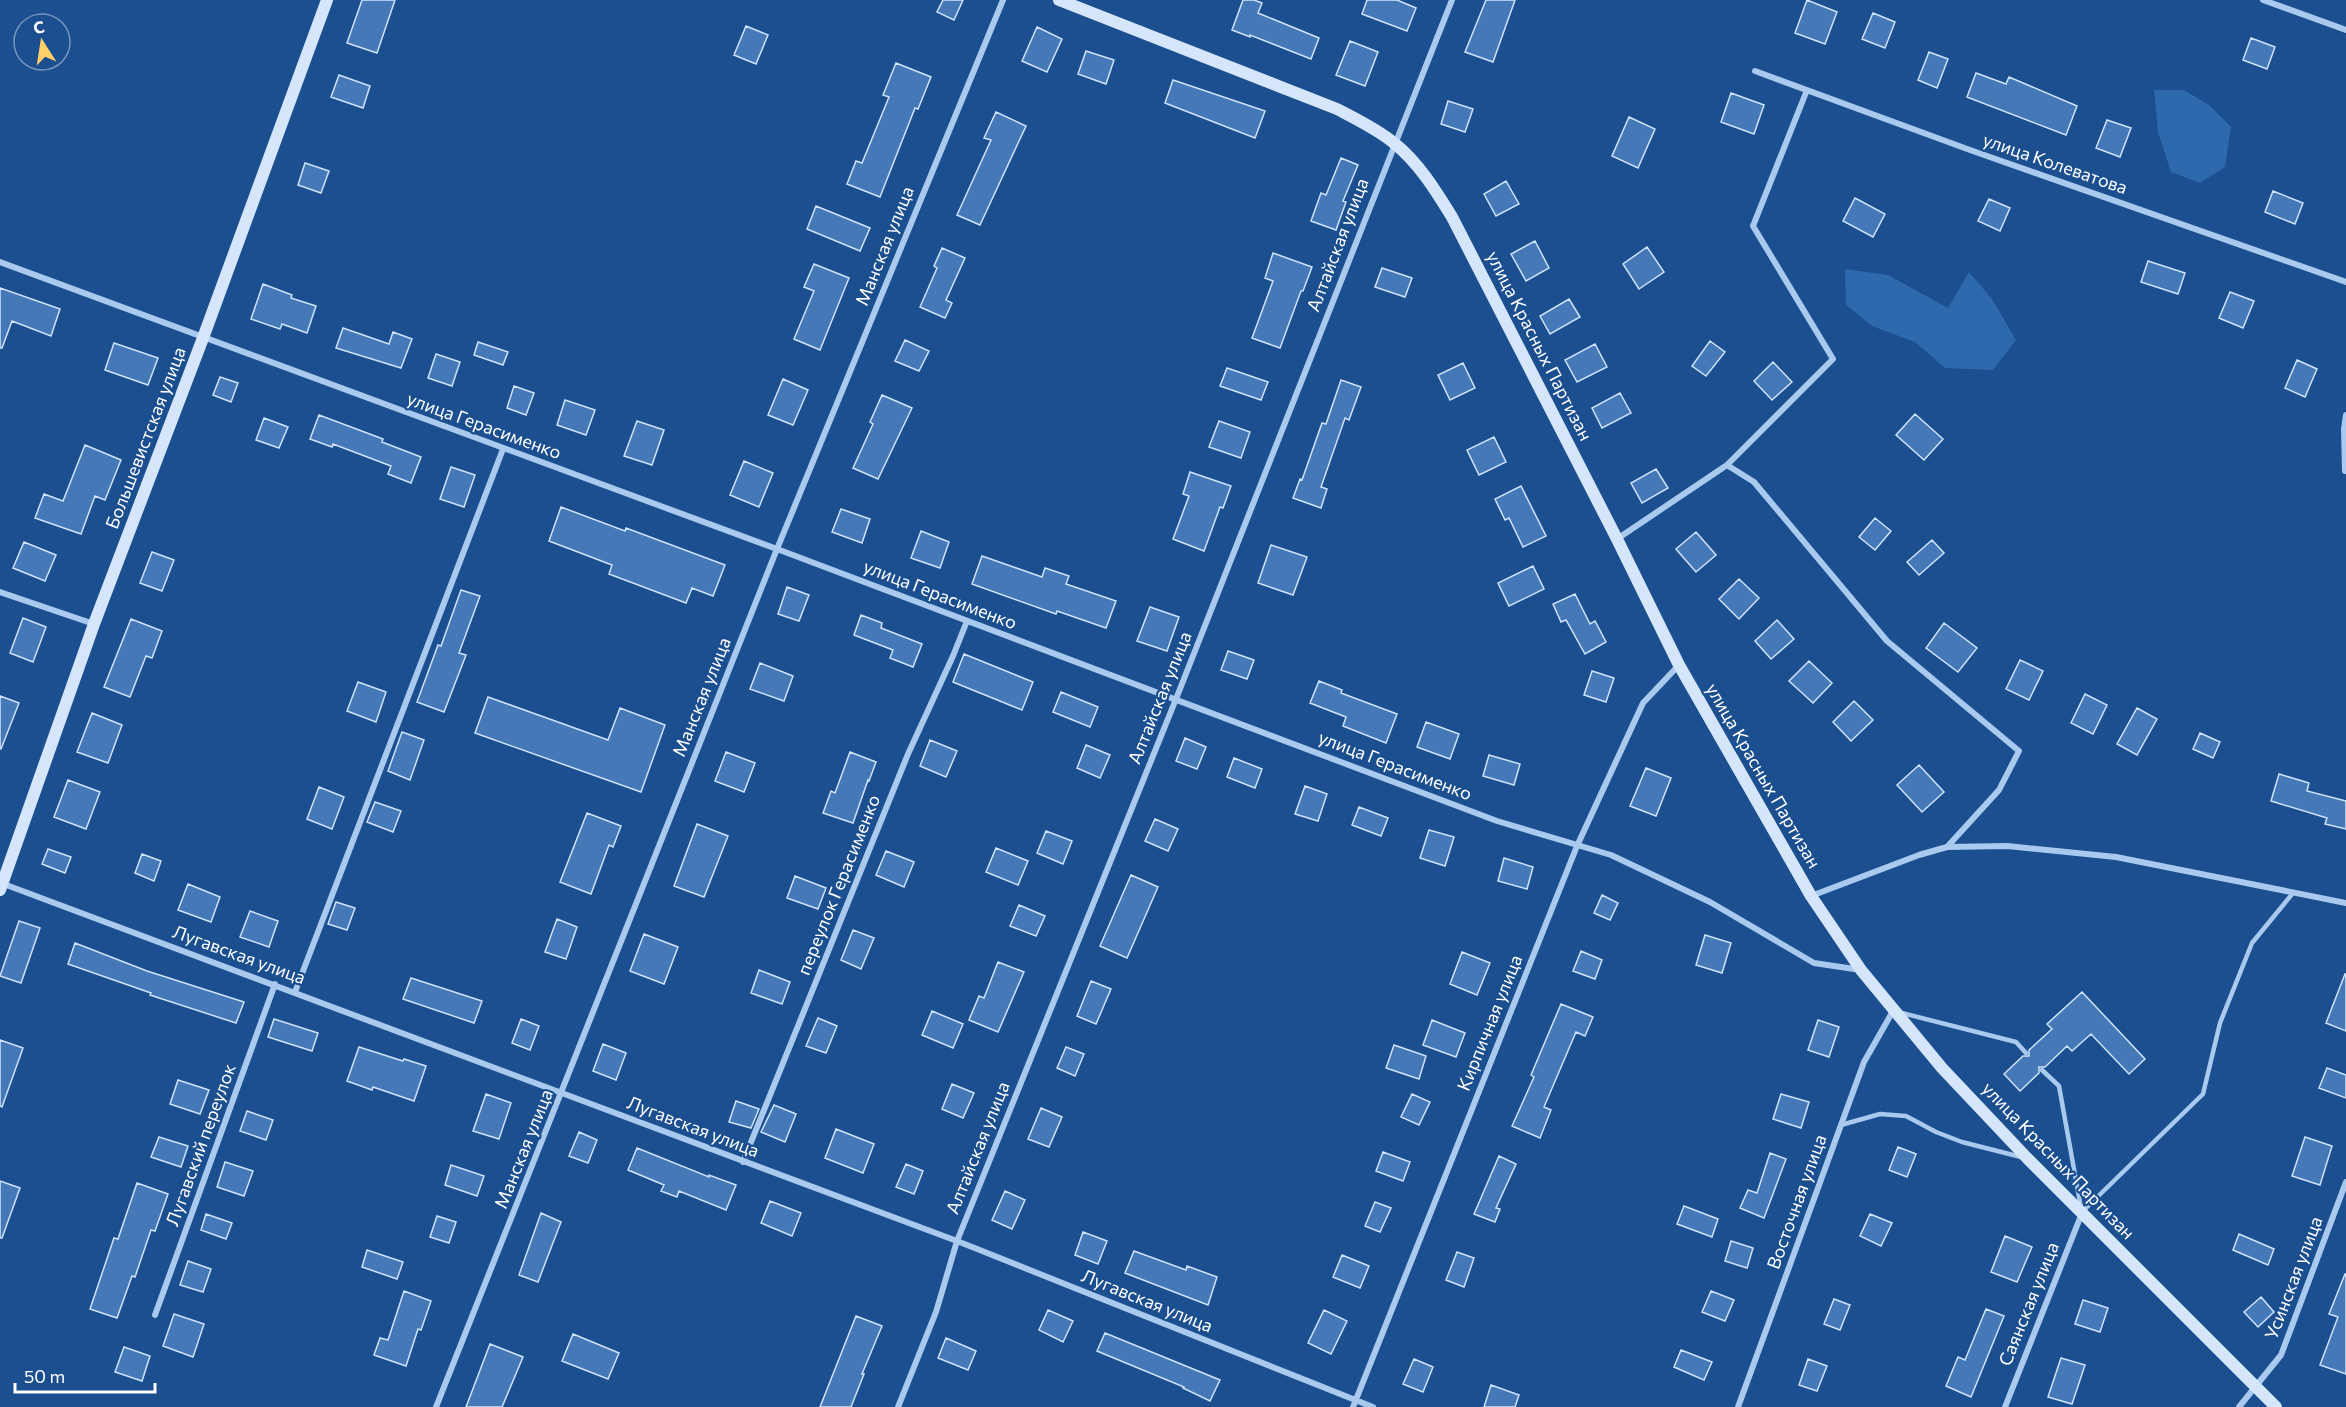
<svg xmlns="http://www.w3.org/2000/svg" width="2346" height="1407" font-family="Commissioner,sans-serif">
<rect width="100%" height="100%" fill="#1b4f8f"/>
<path fill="#2e69ad" d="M2154 90H2184L2209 105 2231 127 2225 167 2200 183 2171 172 2158 132Z
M1845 269 1888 275 1948 308 1969 272 1992 299 2016 340 1993 370 1945 368 1915 342 1872 326 1846 305Z"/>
<path fill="#4478b7" stroke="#cfe3fa" stroke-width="1.5" d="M362 0H395L377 53 347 43Z
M943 0H963L954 20 937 12Z
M1243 0H1254L1262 3 1258 13 1319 38 1311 59 1250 35V37L1232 30Z
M1367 0H1397L1416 8 1407 31 1362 14Z
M1486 0H1515L1493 62 1465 52Z
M1807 0 1837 12 1825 44 1795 33Z
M1873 13 1895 22 1885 48 1862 39Z
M746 26 768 35 756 64 734 55Z
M1037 27 1062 39 1047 72 1022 61Z
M2251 38 2275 47 2267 69 2243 60Z
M1350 41 1378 52 1365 86 1336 75Z
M1086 51 1114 60 1106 84 1078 74Z
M1929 52 1948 59 1937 88 1918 80Z
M896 63 931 77 918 109 915 108 880 197 847 184 856 161 862 163 889 97 883 95Z
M1976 73 2006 84 2009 77 2077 106 2066 135 1967 97Z
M339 75 370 86 363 108 331 97Z
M1173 80 1265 111 1255 138 1165 103Z
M1731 93 1764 105 1754 134 1721 122Z
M1448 101 1473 109 1465 132 1441 124Z
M996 112 1026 126 980 225 957 215 991 140 984 138Z
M1629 117 1655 129 1638 168 1612 156Z
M2107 120 2131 128 2120 157 2096 148Z
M1341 158 1358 165 1343 201 1346 202 1336 230 1311 221 1321 193 1326 195Z
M305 163 329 171 321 193 298 185Z
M1506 181 1519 204 1496 216 1484 194Z
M2273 191 2303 203 2295 224 2265 212Z
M1855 198 1885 214 1873 237 1843 221Z
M1989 199 2010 208 2000 231 1978 221Z
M816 206 870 228 860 251 807 229Z
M1535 241 1549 268 1526 281 1511 254Z
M1647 247 1664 272 1639 289 1623 264Z
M942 248 965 258 946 300 952 303 945 318 920 307 937 268 934 266Z
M1273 253 1312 267 1303 291H1301L1280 348 1252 338 1273 281 1265 278Z
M2148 261 2185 273 2178 294 2141 282Z
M814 264 849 278 820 350 794 339 814 291 804 287Z
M1382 268 1412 278 1405 297 1375 287Z
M263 284 292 295 291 298 316 306 307 333 282 324 280 329 251 319Z
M0 288 60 309 51 336 12 321 2 348H0Z
M2230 292 2254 301 2243 328 2219 318Z
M1569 299 1580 317 1550 334 1540 316Z
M343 328 389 344 393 332 412 339 401 368 336 348Z
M905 340 929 351 919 371 895 361Z
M1710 341 1725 352 1706 376 1692 366Z
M478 342 508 352 503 365 474 355Z
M114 343 158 358 148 385 105 370Z
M1595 344 1607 367 1577 382 1565 360Z
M436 354 460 362 452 386 428 378Z
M2297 360 2317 369 2305 397 2285 388Z
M1773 362 1792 382 1772 400 1754 381Z
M1463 363 1475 388 1450 400 1438 375Z
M1227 368 1268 382 1261 400 1220 386Z
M220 377 238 383 231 402 213 395Z
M783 379 808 390 793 425 768 415Z
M1341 380 1361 387 1349 420 1345 418 1321 487 1327 489 1321 508 1293 498 1300 479 1302 480 1322 423 1326 424Z
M514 386 534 393 526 415 507 408Z
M1620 393 1631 413 1602 428 1592 408Z
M882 395 912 408 878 479 853 468 873 424 870 422Z
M565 400 595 410 586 435 557 425Z
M1915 414 1943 439 1924 460 1896 435Z
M319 415 383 439 382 442 421 457 411 483 388 474 391 466 333 444 332 447 310 439Z
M264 418 288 427 279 448 256 440Z
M637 421 664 430 652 465 624 456Z
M1219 421 1250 432 1241 458 1209 447Z
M1494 437 1506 462 1479 475 1467 450Z
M85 445 121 460 105 500 95 496 81 534 35 518 44 494 63 501Z
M744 461 773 473 759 507 730 495Z
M451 467 475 475 464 507 440 499Z
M1656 469 1668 488 1642 503 1631 483Z
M1190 472 1231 486 1223 508 1220 507 1204 551 1173 539 1189 496 1183 494Z
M1521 486 1546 536 1523 547 1509 518 1505 520 1495 499Z
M561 507 625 531 626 528 725 565 713 596 692 588 686 603 609 574 612 565 549 541Z
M841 509 870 519 862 543 832 532Z
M1875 518 1891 531 1875 550 1859 537Z
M921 531 949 542 940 568 911 558Z
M1696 532 1716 555 1696 572 1676 549Z
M1932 540 1944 553 1919 575 1907 562Z
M24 542 56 555 45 581 13 568Z
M1271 545 1307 557 1293 595 1258 583Z
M152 552 174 560 162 591 140 583Z
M982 556 1042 577 1045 568 1069 576 1066 584 1116 601 1106 628 1057 611 1056 614 972 584Z
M1533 566 1544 589 1509 606 1498 583Z
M1739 579 1759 598 1739 619 1719 599Z
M787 587 809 595 799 621 778 614Z
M461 590 480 596 459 653 466 655 444 712 417 702 438 645 441 646Z
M1575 594 1590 624 1595 621 1606 642 1585 654 1566 620 1561 622 1553 604Z
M1150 607 1179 617 1167 651 1137 641Z
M861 615 882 623 881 628 922 644 913 667 890 658 893 650 854 635Z
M23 618 46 627 33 662 10 653Z
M131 619 162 631 152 658 146 656 130 697 104 687Z
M1777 620 1794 639 1771 659 1755 641Z
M1944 623 1977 648 1958 672 1926 648Z
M1228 651 1254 660 1247 679 1221 670Z
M964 654 1033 682 1022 710 953 682Z
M2020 660 2043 671 2029 700 2006 689Z
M1809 661 1832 683 1813 703 1789 681Z
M760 663 793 676 784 701 750 689Z
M1592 671 1614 678 1606 702 1584 695Z
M1319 681 1342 690 1341 693 1397 714 1386 743 1343 726 1346 717 1310 703Z
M358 682 386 692 376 722 347 711Z
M1061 692 1098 707 1090 727 1053 712Z
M2085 694 2107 705 2093 734 2071 723Z
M0 696 19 703 1 749 0 748Z
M488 697 608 740 620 708 665 725 641 792 475 733Z
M1854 701 1873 720 1851 741 1833 722Z
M2137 708 2157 719 2137 755 2117 744Z
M92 713 122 725 108 763 77 752Z
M1426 722 1459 734 1450 759 1417 747Z
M402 732 424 740 410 780 388 771Z
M2200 733 2220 742 2213 758 2193 749Z
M1185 738 1206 747 1197 769 1176 761Z
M930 740 957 751 946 777 920 766Z
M1086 745 1110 755 1100 778 1077 768Z
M726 752 755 763 744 792 715 781Z
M850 752 876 762 869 781 868 780 853 823 823 813 831 791 835 793Z
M1489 755 1520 764 1514 785 1483 776Z
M1234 758 1262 769 1255 788 1227 777Z
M1919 765 1944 792 1922 812 1897 785Z
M1646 768 1671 778 1656 816 1630 806Z
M2279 774 2309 783 2307 791 2346 801V829L2325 824 2327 818 2271 801Z
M68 780 100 792 86 829 54 817Z
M1305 786 1327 794 1318 821 1295 814Z
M319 787 344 797 332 829 307 819Z
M375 802 401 811 393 832 367 822Z
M1359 807 1388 818 1381 836 1352 825Z
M587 813 621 826 613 847 609 845 591 894 560 882Z
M1155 819 1178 829 1168 851 1145 841Z
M697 824 728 836 704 897 674 886Z
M1429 830 1454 837 1445 866 1420 858Z
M1046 831 1072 841 1063 864 1037 853Z
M996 848 1028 861 1018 885 986 872Z
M48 849 71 857 65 873 42 864Z
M886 851 914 862 904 887 876 875Z
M142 854 161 861 154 881 135 873Z
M1504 858 1533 867 1527 889 1498 881Z
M1131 875 1158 887 1127 958 1100 946Z
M795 876 826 888 818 909 787 898Z
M188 884 220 897 211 922 178 910Z
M1602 895 1618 903 1610 920 1594 913Z
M336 902 355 908 347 930 328 924Z
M1019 905 1045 916 1036 936 1010 926Z
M250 911 278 921 269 947 240 937Z
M557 919 577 927 566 959 545 952Z
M19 921 40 928 21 983 0 976Z
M853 930 874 938 861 969 841 960Z
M644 934 678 947 664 984 630 971Z
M1705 935 1731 943 1722 973 1696 965Z
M75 943 147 971 244 1002 236 1023 150 995 151 993 68 964Z
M1581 951 1602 960 1595 979 1573 971Z
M1462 952 1490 963 1477 995 1450 984Z
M998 962 1024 972 998 1032 969 1020 979 996 984 998Z
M759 970 790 982 782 1004 751 993Z
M2345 974H2346V1031L2326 1023Z
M411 978 482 1001 474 1023 403 999Z
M1091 981 1111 989 1096 1024 1077 1016Z
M2082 992 2145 1059 2129 1074 2091 1034 2072 1051 2067 1046 2045 1067H2039V1073L2020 1091 2004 1074 2023 1056H2029V1050L2052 1029 2047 1024Z
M1561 1004 1593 1017 1585 1036 1576 1032 1544 1107 1551 1110 1540 1138 1512 1126 1534 1077 1531 1075Z
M932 1011 963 1024 953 1048 922 1035Z
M818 1018 837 1026 826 1053 806 1046Z
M274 1019 318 1033 312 1051 268 1037Z
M521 1019 539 1026 530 1050 512 1043Z
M1432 1020 1465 1033 1456 1057 1423 1045Z
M1818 1020 1839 1027 1829 1057 1808 1050Z
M0 1040 23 1048 2 1107 0 1106Z
M603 1044 626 1053 616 1080 593 1071Z
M1394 1045 1426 1056 1419 1079 1386 1068Z
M359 1047 403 1061 404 1059 426 1066 414 1101 373 1087 372 1090 347 1081Z
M1066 1047 1084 1054 1075 1076 1057 1068Z
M2327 1068 2346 1075V1098L2319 1088Z
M178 1080 209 1090 200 1114 170 1104Z
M952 1084 974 1093 963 1118 942 1109Z
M486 1094 511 1103 499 1139 473 1131Z
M1412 1094 1430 1102 1419 1125 1401 1117Z
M1781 1094 1809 1102 1801 1128 1773 1119Z
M736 1101 759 1109 751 1128 729 1122Z
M774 1105 796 1114 785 1142 761 1132Z
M1041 1108 1062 1117 1049 1147 1028 1139Z
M247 1111 273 1120 266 1140 240 1131Z
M836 1129 874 1144 863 1173 825 1158Z
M579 1132 597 1140 588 1163 569 1156Z
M159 1137 188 1146 181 1167 151 1157Z
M2305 1137 2332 1146 2320 1185 2292 1176Z
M1898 1147 1916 1154 1907 1177 1889 1170Z
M637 1148 709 1177V1175L736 1185 726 1210 679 1191 677 1197 661 1191 664 1185 628 1170Z
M1383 1152 1410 1162 1403 1181 1376 1171Z
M1770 1153 1786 1159 1764 1218 1740 1208 1748 1190 1757 1193Z
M1499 1156 1516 1164 1496 1208 1500 1209 1495 1222 1474 1214Z
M225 1162 253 1171 244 1196 217 1187Z
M906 1164 923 1171 914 1194 896 1187Z
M451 1165 484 1176 477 1196 445 1185Z
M0 1181 20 1188 2 1238H0Z
M137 1183 168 1194 155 1231 151 1230 135 1277 132 1276 117 1318 90 1309 114 1238 118 1239Z
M1005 1191 1025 1200 1012 1229 992 1220Z
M770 1201 801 1213 792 1236 761 1223Z
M1375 1202 1391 1208 1380 1232 1365 1226Z
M1684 1206 1718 1219 1712 1237 1677 1224Z
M541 1213 561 1222 538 1282 519 1275Z
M206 1214 232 1223 226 1239 201 1230Z
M1870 1214 1892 1223 1881 1246 1860 1236Z
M437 1216 456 1222 449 1243 430 1237Z
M1083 1232 1107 1241 1098 1264 1075 1255Z
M2239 1234 2274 1249 2268 1265 2233 1250Z
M2005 1236 2032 1247 2017 1282 1991 1272Z
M1731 1241 1753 1248 1747 1268 1725 1261Z
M367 1250 403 1262 397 1279 362 1267Z
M1134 1251 1186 1270 1187 1266 1217 1277 1208 1305 1125 1273Z
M1457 1252 1474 1258 1464 1287 1446 1280Z
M1342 1255 1369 1266 1360 1288 1333 1277Z
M188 1261 211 1269 203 1292 180 1285Z
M2345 1274H2346V1374L2320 1365 2338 1317 2329 1314Z
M404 1291 431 1301 421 1330 418 1329 406 1366 374 1355 380 1338 388 1340Z
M1711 1291 1734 1300 1725 1321 1702 1312Z
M2261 1297 2274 1312 2258 1327 2244 1312Z
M1834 1299 1850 1305 1840 1330 1824 1324Z
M2083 1300 2108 1308 2100 1332 2075 1324Z
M1986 1309 2004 1316 1971 1397 1946 1386 1958 1357 1965 1360Z
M1048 1310 1073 1321 1063 1342 1039 1330Z
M1324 1310 1347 1321 1331 1354 1308 1343Z
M174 1314 204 1324 193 1357 163 1346Z
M856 1316 882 1326 862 1374H864L851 1407H820Z
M1105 1333 1220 1380 1210 1401 1183 1388 1184 1387 1097 1351Z
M573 1334 619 1353 608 1379 562 1361Z
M946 1338 976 1351 968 1370 938 1358Z
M490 1344 523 1357 502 1407H466Z
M124 1347 150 1356 142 1381 115 1372Z
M1681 1350 1712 1362 1704 1380 1674 1367Z
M2061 1358 2085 1365 2072 1404 2048 1397Z
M1414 1359 1433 1367 1423 1392 1403 1384Z
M1808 1359 1827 1366 1817 1391 1799 1385Z
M1491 1385 1519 1395 1515 1407H1484Z"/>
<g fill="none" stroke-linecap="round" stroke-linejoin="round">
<path stroke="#a9c9ee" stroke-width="4.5" d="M1902 1013 2016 1042 2026 1053
M2042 1070 2059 1086 2081 1208
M1841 1125 1880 1114 1906 1116 1936 1132 1962 1142 2021 1157
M2082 1212 2203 1094 2220 1023 2252 943 2293 893"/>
<path stroke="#a9c9ee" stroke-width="6" d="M2263 0 2346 30
M1755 71 1970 150 2346 282
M0 262 777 549 1497 821 1611 855 1710 902 1814 963 1861 970
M1727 465 1754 482 1887 641 2019 751 1999 790 1947 847
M2345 471 2344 429 2346 415
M1617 539 1727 465 1833 359 1753 226 1807 90
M0 592 94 624
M1 883 957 1241 1373 1407
M1811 896 1919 855 1947 847 2007 846 2116 857 2346 903
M295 992 503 449
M743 1162 908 754 953 656 967 621
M155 1315 275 984
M436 1407 777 549 1003 0
M898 1407 936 1312 957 1241 1176 699 1452 0
M1353 1407 1577 846 1643 703 1679 665
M1738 1407 1864 1062 1893 1011
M2005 1407 2082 1213
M2239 1407 2281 1355 2346 1182"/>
<path stroke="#d6e6fa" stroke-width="12" d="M1059 0 1337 109C1356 119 1377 129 1394 143 1419 163 1436 191 1452 217L1617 539 1679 665 1811 896 1861 970 1942 1068 2027 1158 2276 1407
M0 890 94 624 203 338 327 0"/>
</g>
<g text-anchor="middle" stroke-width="4.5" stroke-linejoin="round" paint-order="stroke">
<g font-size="18" fill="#fff" stroke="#1b4f8f">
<text transform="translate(2055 164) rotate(19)" y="6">улица Колеватова</text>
<text transform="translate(1338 245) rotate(-69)" y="6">Алтайская улица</text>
<text transform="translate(885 246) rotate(-68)" y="6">Манская улица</text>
<text transform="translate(1539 346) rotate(63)" y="6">улица Красных Партизан</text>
<text transform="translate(484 426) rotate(20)" y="6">улица Герасименко</text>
<text transform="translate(146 438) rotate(-69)" y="6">Большевистская улица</text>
<text transform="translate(940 595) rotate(21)" y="6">улица Герасименко</text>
<text transform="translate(702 697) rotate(-68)" y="6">Манская улица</text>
<text transform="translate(1160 698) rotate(-68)" y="6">Алтайская улица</text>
<text transform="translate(1395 766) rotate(21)" y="6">улица Герасименко</text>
<text transform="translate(1763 776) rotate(60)" y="6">улица Красных Партизан</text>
<text transform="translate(839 885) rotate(-68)" y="6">переулок Герасименко</text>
<text transform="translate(239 955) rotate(20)" y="6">Лугавская улица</text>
<text transform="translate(1490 1023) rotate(-68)" y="6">Кирпичная улица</text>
<text transform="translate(693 1127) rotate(21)" y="6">Лугавская улица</text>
<text transform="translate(201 1145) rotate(-70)" y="6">Лугавский переулок</text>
<text transform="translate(978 1148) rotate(-68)" y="6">Алтайская улица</text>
<text transform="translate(524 1149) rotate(-68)" y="6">Манская улица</text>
<text transform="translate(2058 1161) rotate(46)" y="6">улица Красных Партизан</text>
<text transform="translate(1797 1202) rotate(-70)" y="6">Восточная улица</text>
<text transform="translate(2294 1278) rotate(-69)" y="6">Усинская улица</text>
<text transform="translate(1147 1301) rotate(22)" y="6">Лугавская улица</text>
<text transform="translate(2029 1304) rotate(-68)" y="6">Саянская улица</text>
</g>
</g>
<g transform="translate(42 42) rotate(348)"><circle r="28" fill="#1b4f8f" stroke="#7695bc" stroke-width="1.5"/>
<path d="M0-4.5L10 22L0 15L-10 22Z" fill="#ffd166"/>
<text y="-9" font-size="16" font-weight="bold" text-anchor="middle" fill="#ffffff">С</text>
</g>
<path d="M15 1383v9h140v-9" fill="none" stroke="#ffffff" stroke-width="3"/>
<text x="24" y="1383" font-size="18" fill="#ffffff" stroke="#1b4f8f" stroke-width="4.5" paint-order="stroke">50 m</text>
</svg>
